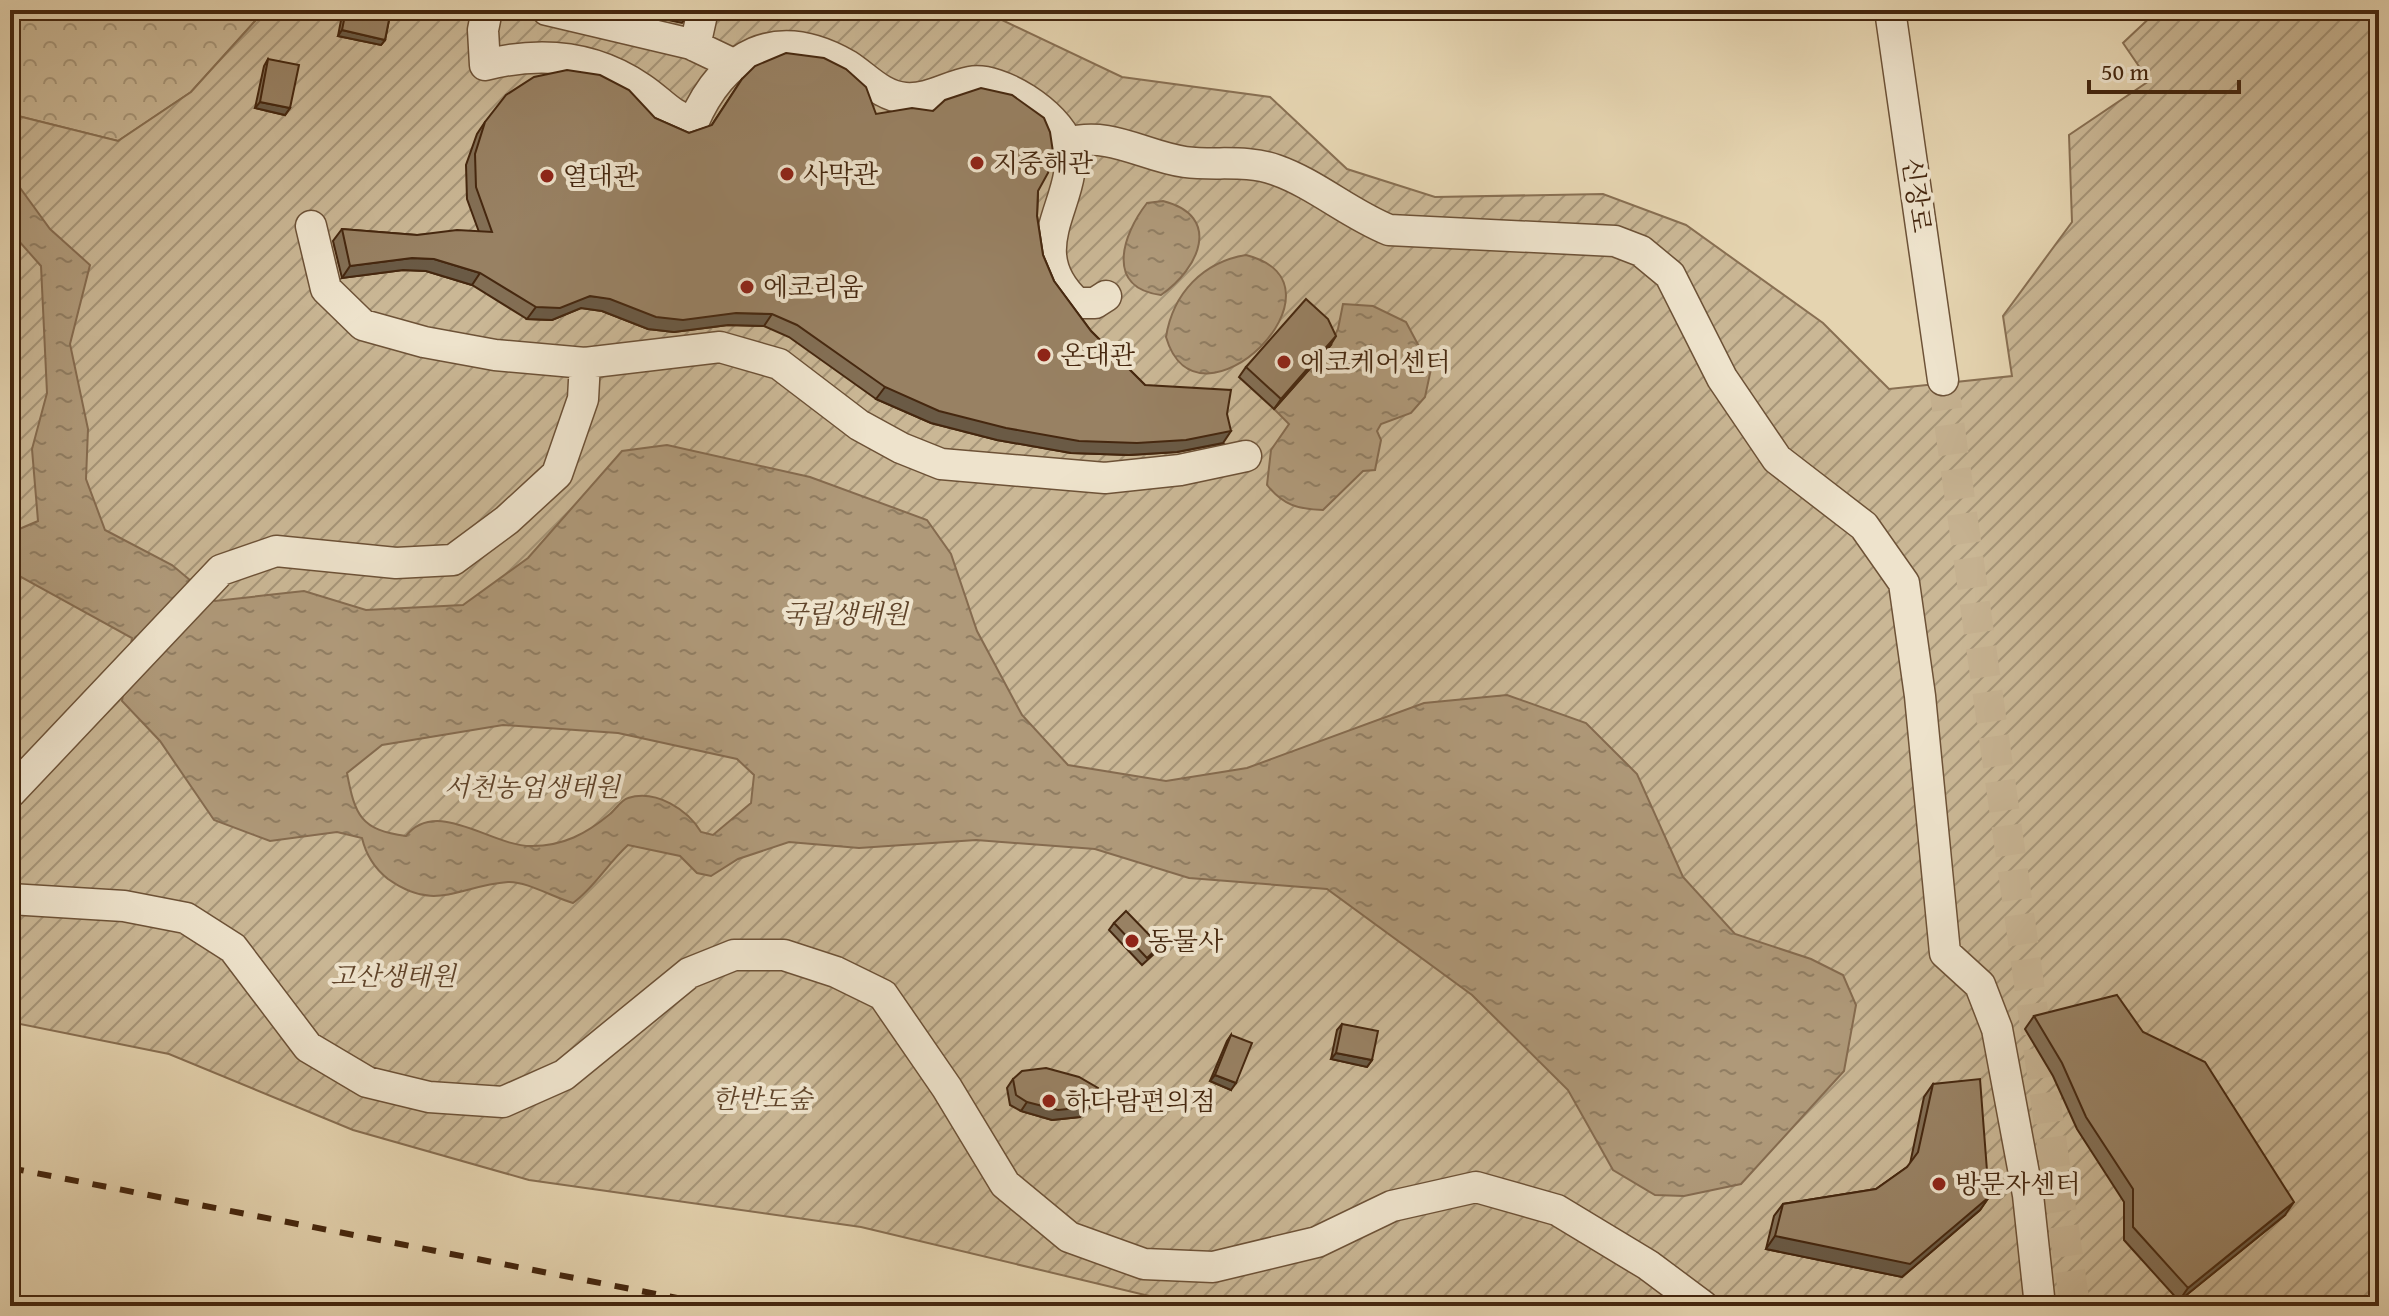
<svg xmlns="http://www.w3.org/2000/svg" width="2389" height="1316" font-family="'Gentium Book Plus','Noto Serif KR',serif">
<defs>
<pattern id="forest-crowns" width="20" height="18" patternUnits="userSpaceOnUse" patternTransform="scale(2)"><rect width="20" height="18" fill="#cab795"/><path d="M2 6a3 3 0 1 1 6 0M12 15a3 3 0 1 1 6 0" fill="none" stroke="#a69578"/></pattern>
<pattern id="garden-furrows" width="10" height="10" patternUnits="userSpaceOnUse" patternTransform="scale(2)"><rect width="10" height="10" fill="#cab795"/><path d="M-1 1l2-2M0 10L10 0M9 11l2-2" fill="none" stroke="#a69578"/></pattern>
<pattern id="water-ripples" width="26" height="14" patternUnits="userSpaceOnUse" patternTransform="scale(2)"><rect width="26" height="14" fill="#af9979"/><path d="M2 4q2-2 4 0t4 0M15 11q2-2 4 0t4 0" fill="none" stroke="#907d62"/></pattern>
</defs>
<rect width="100%" height="100%" fill="#e5d4b0"/>
<filter id="stains"><feTurbulence type="fractalNoise" baseFrequency=".0025" numOctaves="4"/><feColorMatrix values="0 0 0 0 .2 0 0 0 0 .09 0 0 0 0 .02 0 0 0 .5 -.17"/></filter>
<radialGradient id="worn" r=".72"><stop offset=".6" stop-color="#630" stop-opacity="0"/><stop offset="1" stop-color="#630" stop-opacity=".3"/></radialGradient>
<path fill="url(#forest-crowns)" stroke="#886f52" stroke-width="2" d="M10 10H265L191 92 118 141 10 114Z"/>
<path fill="url(#garden-furrows)" stroke="#886f52" stroke-width="2" d="M265 10H981L1122 77 1270 97 1347 169 1435 197 1603 194 1686 225 1823 323 1889 389 2012 376 2003 316 2072 222 2069 135 2149 81 2123 43 2158 10H2379V1306H1191L861 1227 529 1180 353 1130 169 1054 10 1022V114L118 141 191 92Z"/>
<path fill="url(#water-ripples)" stroke="#856b4f" stroke-width="2" fill-rule="evenodd" d="M10 174 50 229 90 265 70 344 88 429 86 479 105 530 172 565 215 601 304 591 366 610 463 605 528 558 622 451 667 445 810 477 927 520 951 554 977 631 1022 715 1068 765 1166 781 1247 768 1424 703 1507 695 1586 723 1637 774 1683 877 1735 934 1811 959 1843 975 1856 1005 1844 1071 1741 1184 1684 1196 1655 1195 1613 1170 1568 1090 1472 995 1327 889 1189 878 1095 849 976 840 859 848 789 842 738 859 711 876 697 873 680 856 628 845C607 864 595 887 573 903 555 898 526 881 508 882 457 886 436 913 388 879 374 868 366 855 362 838L337 832 270 841 214 820 160 741 122 701 132 638 10 571V533L38 521 32 449 47 393 41 266 10 231ZM503 725 618 733 737 759 754 775 751 803 713 835 701 832C688 810 656 789 628 798 621 800 615 810 610 814 586 834 563 846 532 846 492 847 437 797 406 836 361 830 355 816 347 773L382 745Z
M1163 201C1223 216 1199 269 1161 295 1105 288 1122 235 1147 203Z
M1246 255C1360 284 1197 444 1166 337 1173 293 1203 262 1246 255Z
M1343 304 1373 306 1406 322 1431 369 1425 397 1411 413 1381 424 1377 431 1381 440 1375 470 1363 471 1323 510C1297 509 1283 505 1267 485L1271 450 1289 424 1274 409 1330 346 1338 329Z"/>
<g fill="none" stroke-linecap="round" stroke-linejoin="round">
<path stroke="#c5b190" stroke-width="30" stroke-dasharray="30 15" stroke-linecap="butt" d="M1943 380 2075 1306"/>
<defs>
<path id="minor" d="M487 10 483 30 485 65C540 51 593 55 641 88 662 102 667 113 693 123 723 54 776 24 847 65 866 77 881 96 905 98 929 100 948 86 970 82 1000 76 1057 114 1067 143 1085 196 1015 246 1077 303H1095L1106 296
M547 10 691 44 733 64
M1890 10 1943 380
M695 46 703 10
M1067 143C1111 131 1143 156 1185 162 1216 166 1246 159 1276 170 1316 184 1349 214 1389 230L1615 241 1641 251 1670 275 1722 378 1777 459 1864 526 1904 583 1920 696 1945 953 1980 985 1997 1029 2028 1195 2040 1306
M311 226 326 289 363 325 424 342 495 355 585 363 720 347 779 364 859 425 901 448 941 464 1105 478 1180 470 1246 456
M10 793 221 570 276 551 396 563 453 560 507 520 557 474 583 399 585 363
M10 899 124 906 186 918 233 948 308 1047 367 1082 429 1097 503 1102 564 1075 689 973 734 955H784L836 972 883 995 947 1088 1005 1184 1069 1237 1144 1264 1213 1267 1317 1242 1392 1206 1476 1187 1557 1210 1648 1265 1703 1306"/>
</defs>
<use href="#minor" stroke="#6d5237" stroke-width="33"/>
<use href="#minor" stroke="#eee3cc" stroke-width="30"/>
<path stroke="#45270f" stroke-width="6" stroke-dasharray="14 14" stroke-linecap="butt" d="M10 1168 718 1306"/>
</g>
<path fill="#836f55" stroke="#45270f" stroke-width="2" d="M343 10H391L385 40 381 45 338 36Z
M268 59 290 108 285 115 255 108 264 66Z
M742 79 876 114 1038 191 1037 216 1043 255 1054 281 1091 331 1145 385 1223 443 1177 452 1129 455 1071 453 997 440 931 423 876 399 789 337 764 326 728 325 674 332 648 329 602 311 581 308 552 320 527 319 472 285 426 271 403 270 342 278 333 241 342 229 417 235 479 232 467 199 466 165 477 134 485 122 655 118 689 133 711 126Z
M1330 346 1274 409 1239 377 1246 367Z
M1114 923 1160 946 1155 953 1142 965 1109 930Z
M2034 1016 2143 1032 2285 1215 2179 1301 2124 1240V1202L2077 1129 2053 1076 2025 1029Z
M1342 1024 1372 1060 1367 1067 1331 1059 1337 1030Z
M1231 1035V1090L1210 1081 1227 1041Z
M1013 1079 1089 1108 1080 1117 1052 1120 1021 1111 1010 1105 1007 1088Z
M1933 1084 1989 1197 1980 1210 1902 1277 1766 1249 1774 1216 1783 1204 1876 1189 1907 1167 1910 1164 1924 1097Z"/>
<path fill="#6a5a45" stroke="#45270f" stroke-width="2" d="M620 10H638L684 20 682 23Z
M787 10H811L808 14Z
M342 30 385 40 381 45 338 36Z
M260 102 290 108 285 115 255 108Z
M412 258 434 259 480 273 472 285 426 271 403 270 342 278 350 266Z
M590 296 736 313 772 314 764 326 728 325 674 332 648 329 602 311 581 308 552 320 527 319 536 307Z
M1336 336 1330 346 1274 409 1281 399Z
M885 387 1231 431 1223 443 1177 452 1129 455 1071 453 997 440 931 423 876 399Z
M1336 1053 1372 1060 1367 1067 1331 1059Z
M1215 1075 1236 1083 1231 1090 1210 1081Z
M1096 1098 1089 1108 1080 1117 1052 1120 1021 1111 1027 1102Z
M1989 1197 1980 1210 1902 1277 1766 1249 1775 1236Z
M2294 1202 2285 1215 2179 1301 2188 1288Z"/>
<path fill="#988163" stroke="#45270f" stroke-width="2" d="M346 10H391L385 40 342 30Z
M638 10H687L684 20Z
M786 53 824 58 846 69 866 87 876 114 912 108 933 111 945 100 981 88 1012 95 1044 118 1050 132 1053 152 1048 173 1038 191 1037 216 1043 255 1054 281 1091 331 1145 385 1231 390 1227 414 1231 431 1186 440 1137 443 1079 441 1006 428 939 411 885 387 797 325 772 314 736 313 683 320 656 317 610 299 590 296 560 308 536 307 480 273 434 259 412 258 350 266 342 229 417 235 457 230 492 232 476 187 475 154 485 122 506 95 534 77 567 70 600 75 629 90 655 118 689 133 712 125 742 79 755 66Z
M268 59 299 65 290 108 260 102Z
M1306 299 1328 319 1336 336 1281 399 1246 367Z
M1126 911 1160 946 1147 958 1114 923Z
M2117 995 2143 1032 2205 1062 2294 1202 2188 1288 2133 1227V1189L2086 1117 2062 1063 2034 1016Z
M1342 1024 1378 1031 1372 1060 1336 1053Z
M1231 1035 1252 1043 1236 1083 1215 1075Z
M1046 1068 1079 1077 1098 1088 1096 1098 1087 1107 1058 1110 1027 1102 1016 1095 1013 1079 1022 1071Z
M1980 1079 1989 1197 1910 1264 1775 1236 1783 1204 1876 1189 1907 1167 1918 1152 1933 1084Z"/>
<g fill="#8f2418" stroke="#eee3cc" stroke-width="3">
<circle cx="977" cy="163" r="8"/>
<circle cx="787" cy="174" r="8"/>
<circle cx="547" cy="176" r="8"/>
<circle cx="747" cy="287" r="8"/>
<circle cx="1044" cy="355" r="8"/>
<circle cx="1284" cy="362" r="8"/>
<circle cx="1132" cy="941" r="8"/>
<circle cx="1049" cy="1101" r="8"/>
<circle cx="1939" cy="1184" r="8"/>
</g>
<g text-anchor="middle" stroke-width="8" stroke-linejoin="round" paint-order="stroke">
<g font-size="26" fill="#45270f" stroke="#eee3cc" text-anchor="start">
<text x="993" y="172">지중해관</text>
<text x="803" y="183">사막관</text>
<text x="563" y="185">열대관</text>
<text x="763" y="296">에코리움</text>
<text x="1060" y="364">온대관</text>
<text x="1300" y="371">에코케어센터</text>
<text x="1148" y="950">동물사</text>
<text x="1065" y="1110">하다람편의점</text>
<text x="1955" y="1193">방문자센터</text>
</g>
<g font-size="26" fill="#45270f" stroke="#eee3cc">
<text transform="translate(1917 195) rotate(82)" y="9">신장로</text>
</g>
<g font-size="26" font-style="italic" fill="#60442a" stroke="#eee3cc">
<text x="845" y="623">국립생태원</text>
<text x="532" y="796">서천농업생태원</text>
<text x="393" y="985">고산생태원</text>
<text x="762" y="1108">한반도숲</text>
</g>
</g>
<rect width="2389" height="1316" fill="none" stroke="#e5d4b0" stroke-width="40"/>
<rect x="12" y="12" width="2365" height="1292" fill="none" stroke="#45270f" stroke-width="4"/>
<rect x="20" y="20" width="2349" height="1276" fill="none" stroke="#45270f" stroke-width="2"/>
<path d="M2089 80v12h150v-12" fill="none" stroke="#45270f" stroke-width="4"/>
<text x="2101" y="80" font-size="24" fill="#45270f" stroke="#eee3cc" stroke-width="6" paint-order="stroke">50 m</text>
<rect width="100%" height="100%" filter="url(#stains)"/>
<rect width="100%" height="100%" fill="url(#worn)"/>
</svg>
